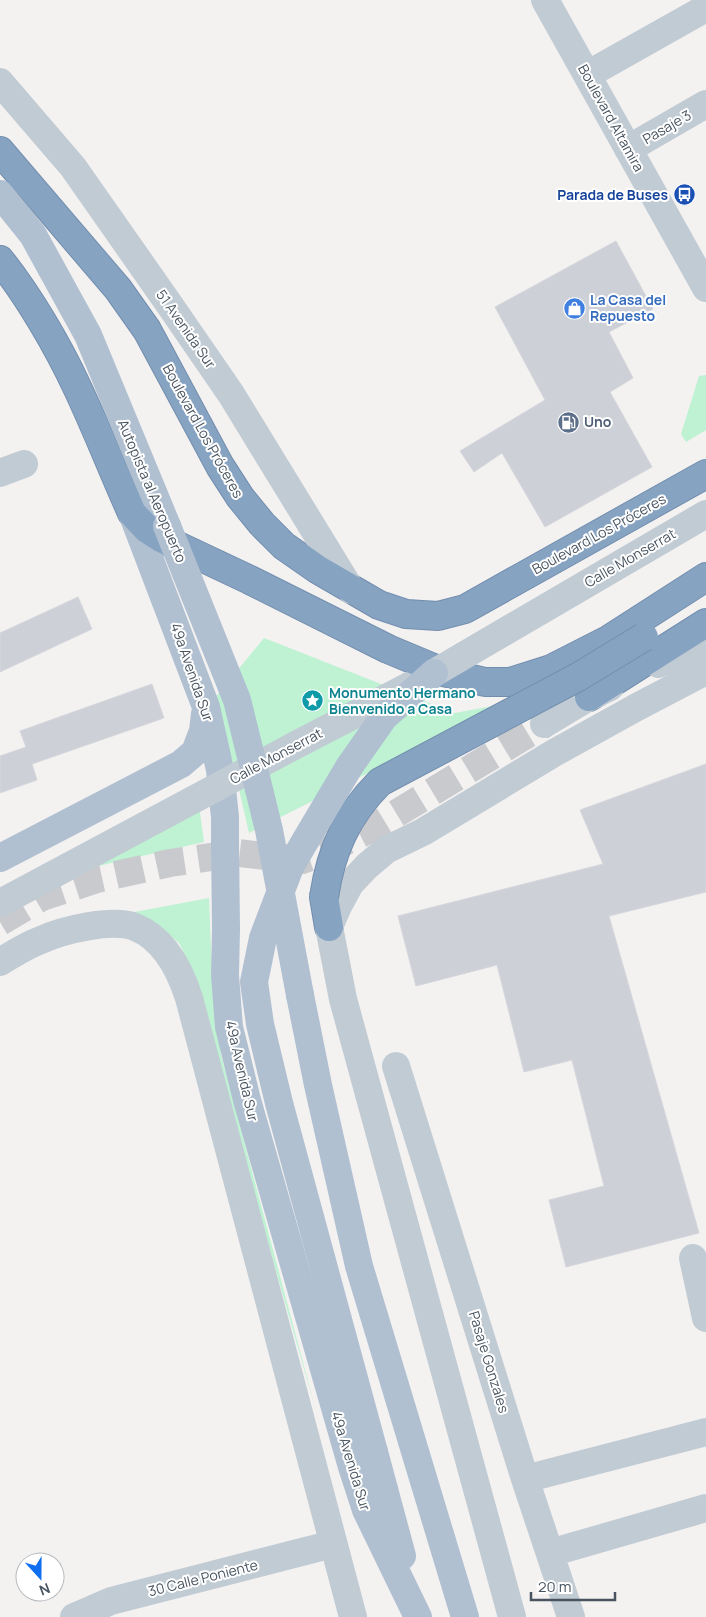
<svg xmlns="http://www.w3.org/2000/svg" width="706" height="1617" font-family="Manrope,sans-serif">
<rect width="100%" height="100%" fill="#f4f1f1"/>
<path fill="#bef2d3" d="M706 375V430L686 442 681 434 699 376Z
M264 638 455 713 514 702 408 753 249 833 233 763 213 700Z
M199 805 204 842 76 871Z
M209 898 213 995 221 1055 316 1411 187 959 179 943 163 930 129 913Z"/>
<path fill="#cdd0d6" stroke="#d5d7dd" d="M616 241 653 309 609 332 633 378 610 392 652 467 545 527 502 453 474 472 460 451 545 400 495 307Z
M78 597 92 629 0 672V633Z
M152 684 164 718 32 764 37 780 0 793V756L26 747 20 731Z
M706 764V892L609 916 699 1233 566 1267 549 1200 604 1186 572 1060 524 1072 497 965 416 986 398 916 603 864 580 810Z"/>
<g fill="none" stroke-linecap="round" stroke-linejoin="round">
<path stroke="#c9cacd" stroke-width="28" stroke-dasharray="28 14" stroke-linecap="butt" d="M0 922 42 897 97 879 170 863 238 853 302 860 324 852 374 827 544 724"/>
<defs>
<path id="highway" d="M0 151 118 289 147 330 220 466 240 497 262 524 284 546 317 569 379 605 406 614 438 616 465 609 706 474
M0 260C28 295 58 346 77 387 97 429 113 471 132 513L147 529 161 538 250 580 388 649 443 672 485 682H510L551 669 608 640 706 577
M589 697 706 623
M324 897 329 927"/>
</defs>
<use href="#highway" stroke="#728eae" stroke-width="30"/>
<path stroke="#c1cbd3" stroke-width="28" d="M545 0 706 288
M587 75 706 8
M0 82 73 167 169 304 231 394 351 590
M628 149 706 104
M0 473 24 464
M658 664 706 642
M544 724 589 697 610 687
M292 747 417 682
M0 962C13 954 27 945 41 940 63 930 112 918 135 927 165 939 180 970 189 998L353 1617
M396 1066 525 1479 571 1617
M693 1258 706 1318
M525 1479 706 1432
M550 1553 706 1508
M74 1617 111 1601 333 1544
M512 1617 343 999 329 927 338 906 350 884 367 866 386 850 423 832 554 753 637 707 706 671"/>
<path stroke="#b0c0d1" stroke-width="28" d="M0 194 33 235 88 335 167 526
M132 513 206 707 220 770 225 817V842
M0 858 181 764 195 752 203 731 205 714
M226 929 225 975 229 1027 247 1100 352 1467 366 1510 418 1617
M300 995 318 1085 359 1266 465 1617
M374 1452 402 1556"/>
<use href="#highway" stroke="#87a3c2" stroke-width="28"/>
<defs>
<path id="highway-bridge" d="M324 897C331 850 347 815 380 782L578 677 644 637"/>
</defs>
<use href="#highway-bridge" stroke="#728eae" stroke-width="30" stroke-linecap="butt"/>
<path stroke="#c1cbd3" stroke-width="28" d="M434 673 706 514
M0 903 292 747"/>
<path stroke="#b0c0d1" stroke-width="28" d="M167 526 237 700 269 830 300 995
M225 842 226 929
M374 1452 279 1103 260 1024 254 982 263 938 290 867 304 843 349 767 384 717 434 673"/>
<use href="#highway-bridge" stroke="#87a3c2" stroke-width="28"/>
</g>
<defs>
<symbol id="bus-disc" viewBox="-11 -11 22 22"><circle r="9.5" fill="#1a4fb4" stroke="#fff"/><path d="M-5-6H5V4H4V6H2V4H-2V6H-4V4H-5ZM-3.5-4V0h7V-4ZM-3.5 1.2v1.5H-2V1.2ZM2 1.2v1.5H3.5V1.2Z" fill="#fff"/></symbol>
<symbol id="shop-disc" viewBox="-11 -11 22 22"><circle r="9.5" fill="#3f7fe0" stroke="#fff"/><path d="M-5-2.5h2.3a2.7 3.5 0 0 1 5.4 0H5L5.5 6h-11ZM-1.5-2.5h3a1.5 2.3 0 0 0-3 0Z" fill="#fff"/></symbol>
<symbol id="fuel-disc" viewBox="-11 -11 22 22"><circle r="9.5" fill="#5c6f8a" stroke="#fff"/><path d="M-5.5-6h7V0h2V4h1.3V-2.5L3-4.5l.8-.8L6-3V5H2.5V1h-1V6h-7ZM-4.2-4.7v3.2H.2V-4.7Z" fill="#fff"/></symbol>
<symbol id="sight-disc" viewBox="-11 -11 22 22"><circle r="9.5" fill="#0f9aa8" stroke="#fff"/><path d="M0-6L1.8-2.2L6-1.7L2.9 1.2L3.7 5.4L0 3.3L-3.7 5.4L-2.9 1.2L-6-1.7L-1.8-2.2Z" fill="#fff"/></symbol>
</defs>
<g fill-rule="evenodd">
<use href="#bus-disc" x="672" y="182" width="25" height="25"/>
<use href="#shop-disc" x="562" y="296" width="25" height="25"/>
<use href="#fuel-disc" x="556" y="410" width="25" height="25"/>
<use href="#sight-disc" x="300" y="688" width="25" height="25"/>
</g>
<g text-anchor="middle" stroke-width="4" stroke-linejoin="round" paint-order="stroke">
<g font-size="14" fill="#485460" stroke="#fff">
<text transform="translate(611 118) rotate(61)" y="5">Boulevard Altamira</text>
<text transform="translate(667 127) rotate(-30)" y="5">Pasaje 3</text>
<text transform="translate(186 329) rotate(55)" y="5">51 Avenida Sur</text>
<text transform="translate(203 431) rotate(61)" y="5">Boulevard Los Próceres</text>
<text transform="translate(152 491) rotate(67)" y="5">Autopista al Aeropuerto</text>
<text transform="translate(599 534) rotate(-29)" y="5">Boulevard Los Próceres</text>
<text transform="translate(630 558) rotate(-30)" y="5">Calle Monserrat</text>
<text transform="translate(192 672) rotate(71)" y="5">49a Avenida Sur</text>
<text transform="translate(276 756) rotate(-28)" y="5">Calle Monserrat</text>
<text transform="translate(242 1071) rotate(77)" y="5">49a Avenida Sur</text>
<text transform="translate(489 1362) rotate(73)" y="5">Pasaje Gonzales</text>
<text transform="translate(351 1461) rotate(73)" y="5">49a Avenida Sur</text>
<text transform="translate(203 1578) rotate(-14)" y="5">30 Calle Poniente</text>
</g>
<g font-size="14" font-weight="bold" fill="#164399" stroke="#fff" text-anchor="end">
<text x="668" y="200">Parada de Buses</text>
</g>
<g font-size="14" font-weight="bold" fill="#366cbe" stroke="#fff" text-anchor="start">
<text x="590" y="305">La Casa del<tspan x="590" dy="16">Repuesto</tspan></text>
</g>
<g font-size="14" font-weight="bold" fill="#4e5e75" stroke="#fff" text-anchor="start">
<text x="584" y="427">Uno</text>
</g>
<g font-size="14" font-weight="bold" fill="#0d838f" stroke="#fff" text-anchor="start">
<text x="329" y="698">Monumento Hermano<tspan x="329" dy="16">Bienvenido a Casa</tspan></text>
</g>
</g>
<g transform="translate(40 1577) rotate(159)"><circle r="24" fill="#ffffff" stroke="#b6bbbf"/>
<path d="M0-4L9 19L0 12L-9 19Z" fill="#0f6df0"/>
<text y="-8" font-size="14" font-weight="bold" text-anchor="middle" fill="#485460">N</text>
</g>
<path d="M531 1592v8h84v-8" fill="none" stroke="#485460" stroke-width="2.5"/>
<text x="538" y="1592" font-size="15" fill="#485460" stroke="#ffffff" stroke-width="4" paint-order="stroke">20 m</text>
</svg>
